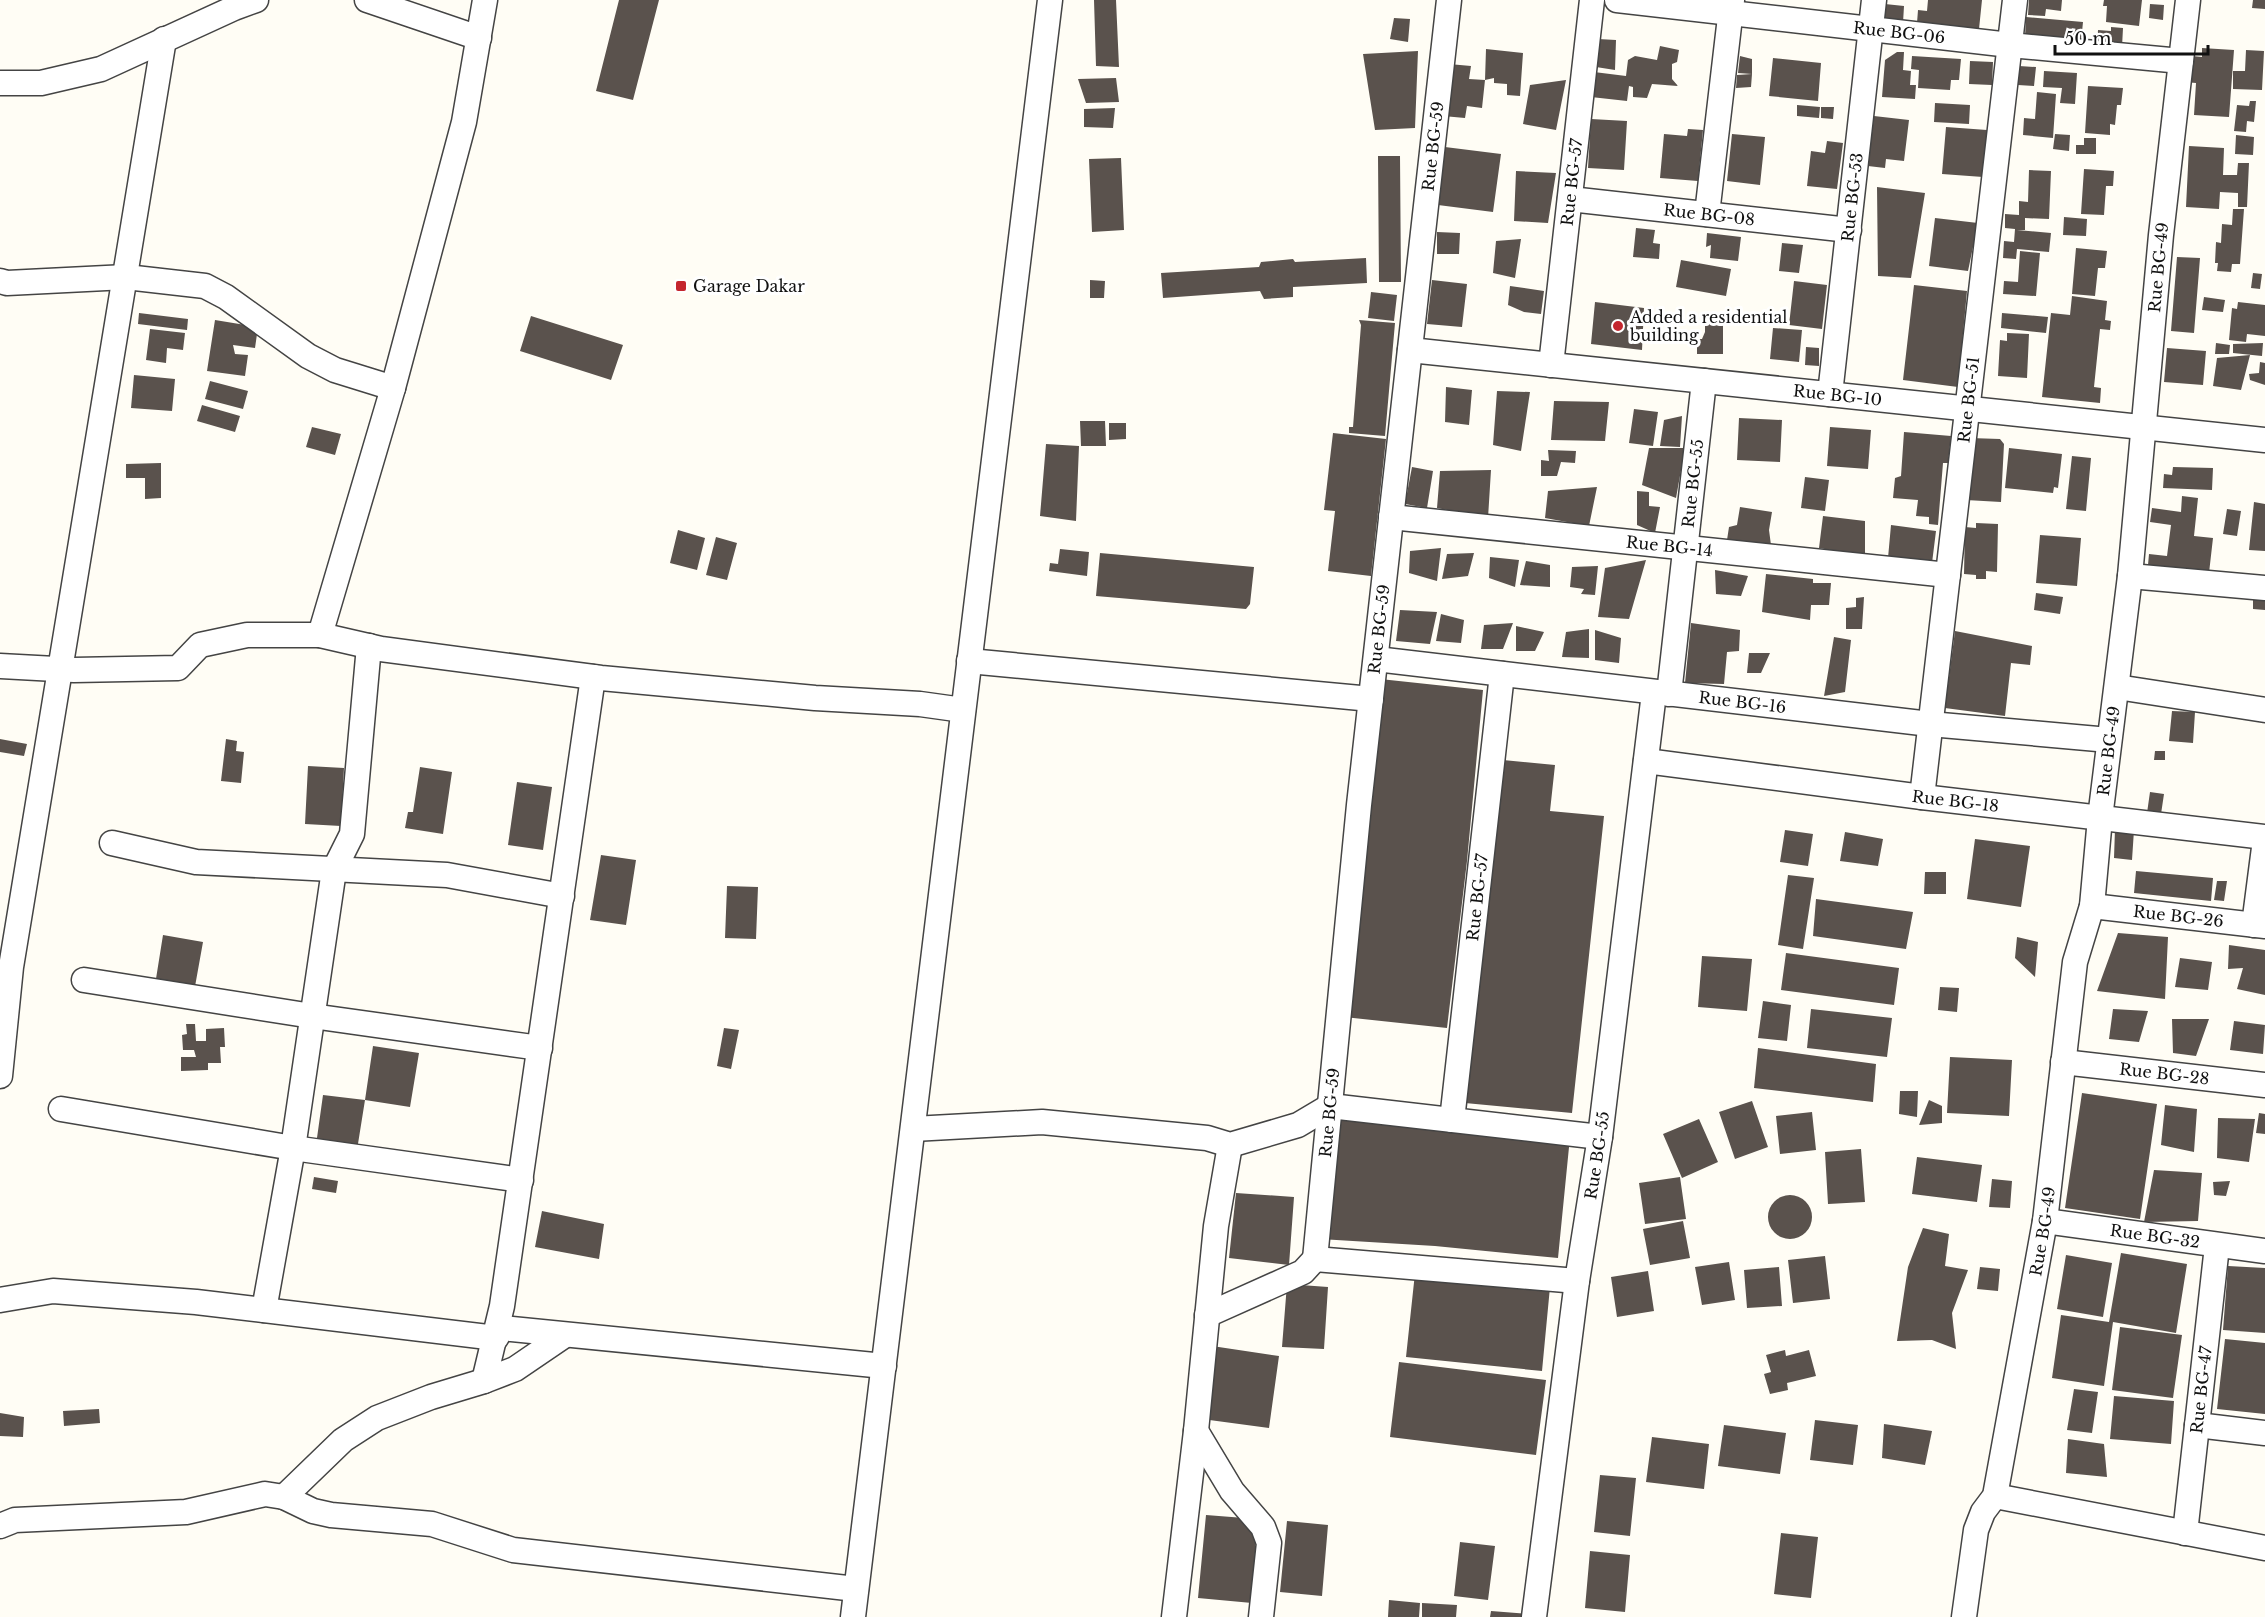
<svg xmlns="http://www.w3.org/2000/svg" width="2265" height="1617" font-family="'Libre Baskerville',serif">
<rect width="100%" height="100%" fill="#fffdf5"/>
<path fill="#5a524d" d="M619 0H659L633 100 596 91Z
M1094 0H1116L1119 67 1096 66Z
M1928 0H1982L1979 29 1917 23 1918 10 1927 11Z
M2029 0H2062L2061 11 2046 9 2045 16 2028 15Z
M2104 0H2142L2139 26 2106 22 2107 6H2103Z
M2253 0H2265V9L2252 8Z
M1885 4 1904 6 1903 23 1882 22Z
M2150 4 2164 5 2163 20 2149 18Z
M2026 17 2083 22 2081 42 2025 37Z
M1394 18 1410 19 1408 42 1390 39Z
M2111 27 2123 28 2122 47 2097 45 2098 30 2111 31Z
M1598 39 1616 40 1615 70 1596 67Z
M1660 46 1679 50 1677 62 1672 64V79L1678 86 1652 84 1647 98 1633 97V87L1629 86 1627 101 1591 97 1594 72 1626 76 1628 60 1635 56 1657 60Z
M2202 48 2234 50 2229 117 2194 115 2196 83 2184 82 2192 56 2202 57Z
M1486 49 1523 53 1520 96 1507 95V84L1494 83V78L1485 80Z
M2246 50 2264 51 2262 90 2233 89V71H2245Z
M1418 51 1415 128 1375 130 1363 54Z
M1897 52H1904L1903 70 1911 71 1910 85H1916L1915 99 1882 97 1885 60Z
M1740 56 1752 59V74L1751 87 1736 88 1737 75 1752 74 1738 73Z
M1912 56 1961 59 1959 80H1951L1950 90 1918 88 1919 70 1911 69Z
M1773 58 1821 63 1818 101 1769 96Z
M1970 61 1993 62 1992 85 1969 84Z
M1449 64 1471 66 1469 79 1485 80 1482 108 1467 106 1465 118 1443 116Z
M2019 66 2036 67 2034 86 2018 85Z
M2044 71 2077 73 2075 104 2060 103 2062 88 2043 87Z
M1116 78 1119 102 1086 103 1078 79Z
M1566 80 1556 130 1523 124 1530 85Z
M2088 86 2123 88 2121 105H2117L2115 125 2110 124V135L2085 133Z
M2037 92 2056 94 2053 138 2023 135 2024 118 2035 119Z
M2250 101H2256L2254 122 2247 121 2246 132 2234 131 2237 105 2249 106Z
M1935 103 1970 105 1969 124 1934 122Z
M1797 105 1820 107 1819 118 1797 116Z
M1821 107H1834L1833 119 1821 118Z
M1115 108 1113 128 1084 127V109Z
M1874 116 1909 120 1904 161 1886 159 1885 168 1868 166Z
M1591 119 1627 121 1624 170 1588 168Z
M1946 127 1987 130 1983 177 1942 174Z
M1688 129 1703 130 1698 181 1660 178 1664 134 1687 136Z
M1732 134 1765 137 1760 185 1727 181Z
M2055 134 2070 135 2069 151 2053 149Z
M2236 135 2254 137 2253 155 2235 154Z
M2084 138H2096V154H2076V145H2084Z
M1827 141 1843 143 1837 189 1807 186 1811 151 1825 153Z
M2189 146 2224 148 2223 175H2237L2238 163H2249L2247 207H2238V193L2220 192 2219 209 2186 207Z
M1445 147 1501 154 1493 212 1438 205Z
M1378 156H1400L1401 282H1379Z
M1121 158 1124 230 1092 232 1089 159Z
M2084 169 2114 171 2113 186H2106L2104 215 2081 214Z
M2029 170 2051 171 2049 219 2025 218V230H2017L2051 233 2049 252 2017 249 2016 259 2003 258 2004 241 2014 242 2015 229 2005 228V214L2019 215V201L2028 202Z
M1516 171 1556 173 1548 223 1514 221Z
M1877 187 1925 193 1911 278 1878 276Z
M2233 209H2244L2240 264H2232L2231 272 2217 271 2218 263H2215L2216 242 2221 243 2222 224 2232 225Z
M2064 217 2087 219 2086 236 2063 235Z
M1935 218 1978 223 1968 271 1929 266Z
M1636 228 1655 230 1653 243 1660 244 1659 259 1633 257Z
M1437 232 1460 233 1459 254H1437Z
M1707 233 1741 237 1738 261 1710 258 1711 245 1706 247Z
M1521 239 1515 278 1493 273 1496 241Z
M1782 243 1803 245 1799 273 1779 271Z
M2076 248 2107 251 2105 268H2098L2095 296 2072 294Z
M2020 251 2040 253 2036 296 2003 294 2004 281 2018 282Z
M2177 257 2200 258 2194 333 2171 331Z
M1366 258 1367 283 1293 287V297L1264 299 1260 291 1163 298 1161 273 1259 267 1261 262 1293 259 1295 262Z
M1681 260 1731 269 1726 296 1676 287Z
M2253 273 2262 274 2260 289 2251 288Z
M1090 280 1105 281 1104 298H1090Z
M1432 280 1467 284 1462 327 1427 324Z
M1794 281 1827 285 1822 329 1789 325Z
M1914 285 1967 291 1958 387 1903 380Z
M1510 286 1544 291 1541 314 1524 312 1508 305Z
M1371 292 1397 295 1394 321 1368 318Z
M2072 296 2107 301 2105 320 2111 321 2110 330 2100 329 2094 387 2101 388 2100 403 2042 397 2051 313 2070 315Z
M2204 297 2225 300 2223 312 2202 310Z
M1595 302 1644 308 1642 350 1591 344Z
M2238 302 2265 305V336L2247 334 2246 342 2229 340 2232 308 2237 309Z
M139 313 188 319 187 330 138 324Z
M2002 313 2048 317 2046 333 2001 328Z
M531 316 623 345 611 380 520 351Z
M215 320 258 327 255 348 233 345 235 354 248 355 245 376 207 371Z
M1359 320 1395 323 1385 436 1349 433V427H1353L1361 325Z
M1705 321 1723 322V354H1697V339H1702L1705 332Z
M1773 328 1802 330 1799 362 1770 359Z
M150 329 185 333 183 350 167 348 166 363 146 360Z
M2007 333 2029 334 2027 378 1998 376 2000 340 2007 341Z
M2216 343 2230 345 2229 354H2215Z
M2263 343 2262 356 2233 353V344Z
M1806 347 1819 348V366L1805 365Z
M2167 348 2206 351 2203 385 2164 382Z
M2250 355 2241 390 2213 386 2217 358Z
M2260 362 2265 363V385L2250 380 2249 374 2259 373Z
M134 375 175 379 172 411 131 408Z
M210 381 248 391 243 409 205 399Z
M1446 387 1472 390 1469 425 1445 422Z
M1497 391 1530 392 1521 451 1493 445Z
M1554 401 1609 402 1605 441 1551 440Z
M202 405 240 416 235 432 197 421Z
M1634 409 1658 412 1653 446 1629 443Z
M1682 416 1680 447 1660 446 1664 420Z
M1739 418 1782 420 1780 462 1737 460Z
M1080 421H1105L1106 446H1081Z
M1109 423H1126V439L1109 440Z
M312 427 341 434 335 455 306 447Z
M1830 427 1871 430 1868 469 1827 466Z
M1904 432 1951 436 1948 463H1943L1938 525 1929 524V517L1916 516 1918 500 1893 498 1895 478 1901 476Z
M1333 433 1386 439 1371 576 1328 571 1335 511 1324 510Z
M1970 438 2000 439 2004 444 2001 502 1966 500Z
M1046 444 1079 446 1076 521 1040 516Z
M1649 448H1685L1676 498 1642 485Z
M2009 448 2062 454 2058 488 2054 487 2053 493 2005 488Z
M1548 450 1576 451 1575 463 1561 462 1557 476H1541V460L1549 461Z
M2072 456 2091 458 2086 511 2066 509Z
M161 463V498L145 499V478H126V464Z
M1412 467 1433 471 1427 508 1405 504Z
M2173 467 2213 468 2212 490 2163 488 2164 474 2172 475Z
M1491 470 1488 518 1437 508 1440 471Z
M1805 477 1829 480 1825 511 1801 508Z
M1597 487 1589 526 1545 518 1548 491Z
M1637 491 1649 492V506L1660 507 1655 533 1637 525Z
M2182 496 2198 498 2194 536 2213 538 2209 573 2148 565 2149 554 2167 556 2171 525 2150 522 2152 508 2181 512Z
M2254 502 2265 504V551L2249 550Z
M1740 507 1772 512 1769 530 1771 545 1727 540 1729 527 1737 525Z
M2227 509 2241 511 2237 536 2223 534Z
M1823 516 1865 521V556L1819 548Z
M1976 523 1998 524 1997 572 1986 571V579H1976V575L1964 574 1965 527 1976 528Z
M1891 525 1936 531 1932 563 1888 558Z
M678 530 705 538 697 570 670 563Z
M2040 535 2081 538 2077 586 2036 583Z
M716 537 737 543 727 580 706 575Z
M1441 548 1437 581 1409 573 1410 551Z
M1060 549 1089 552 1087 576 1049 571 1050 563 1058 564Z
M1100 553 1254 567 1250 604 1246 609 1096 596Z
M1474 553 1468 576 1442 579 1447 554Z
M1490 557 1519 560 1515 587 1489 578Z
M1646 560 1629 619 1598 617 1605 568Z
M1526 561 1550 565V587L1520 585Z
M1598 566 1595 595 1581 594 1584 589 1570 587 1572 567Z
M1715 570 1748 576 1741 596 1716 594Z
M1766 574 1813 579V583H1831L1829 605H1811L1810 620 1762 612Z
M2036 593 2063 597 2060 614 2034 610Z
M1864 597 1862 629H1846V608L1856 607V598Z
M2253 597 2265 598V610L2253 609Z
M1400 610 1437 612 1430 644 1396 641Z
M1441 614 1464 620 1461 643 1436 641Z
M1513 623 1503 649H1481L1484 625Z
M1691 623 1740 630 1739 651 1727 652 1724 684 1685 683Z
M1516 626 1544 632 1535 651H1516Z
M1589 629V658L1562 657 1566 632Z
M1595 630 1621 638 1619 663 1595 660Z
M1955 631 2032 646 2030 665 2011 663 2005 716 1945 708Z
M1834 637 1851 640 1845 692 1824 696Z
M1749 653H1770L1761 673H1747Z
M1380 679 1483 690 1467 861 1447 1028 1344 1017Z
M2172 711 2195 712 2193 743 2169 741Z
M0 739 27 744 24 756 0 752Z
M226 739 237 741 236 751 244 752 241 783 221 781Z
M2155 751H2165V760H2154Z
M1503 760 1555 765 1550 811 1604 816 1572 1113 1465 1103Z
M308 766 344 768 341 826 305 824Z
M420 767 452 772 443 834 405 828 408 812H413Z
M517 782 552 787 543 850 508 845Z
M2150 792 2164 794 2161 814 2147 813Z
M2115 829 2134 830 2132 860 2114 858Z
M1785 830 1813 834 1808 866 1780 862Z
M1845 832 1883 839 1878 866 1840 861Z
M1975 839 2030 846 2021 907 1967 899Z
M601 855 636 860 626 925 590 920Z
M2136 871 2213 878 2211 901 2134 893Z
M1925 872H1946V894H1924Z
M1788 875 1814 878 1803 949 1778 945Z
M2217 881H2227L2224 901 2214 900Z
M727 886 758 887 756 939 725 938Z
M1816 899 1913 912 1906 949 1813 936Z
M2118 933 2168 937 2165 999 2097 991Z
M163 935 203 942 194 992 155 985Z
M2017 937 2038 942 2035 977 2015 958Z
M2229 945 2265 950V995L2237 989 2243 968 2228 969Z
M1786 953 1899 968 1894 1005 1781 990Z
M1702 956 1752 959 1747 1011 1698 1007Z
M2180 958 2212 962 2208 990 2175 987Z
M1940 987 1959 988 1957 1012 1938 1010Z
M1763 1001 1791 1005 1787 1041 1758 1038Z
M1811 1009 1892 1018 1887 1057 1807 1048Z
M2113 1009 2148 1011 2139 1042 2109 1039Z
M2172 1019H2209L2196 1056 2173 1053Z
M2234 1021 2265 1025 2263 1054 2230 1050Z
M186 1024H195L196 1041H206V1029L224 1028 225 1047H220L221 1063H208V1070L181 1071V1057H196L194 1050H183L182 1035 187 1034Z
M724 1028 739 1030 731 1069 717 1066Z
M373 1046 419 1053 410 1107 365 1100 357 1150 316 1145 323 1095 365 1100Z
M1758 1048 1876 1064 1873 1102 1754 1088Z
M1950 1057 2012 1060 2009 1116 1947 1113Z
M1900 1091H1918L1917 1117 1899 1114Z
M2082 1093 2157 1104 2140 1219 2065 1208Z
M1929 1100 1942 1106V1123L1919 1125Z
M1752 1101 1768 1147 1735 1159 1719 1112Z
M2165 1105 2197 1109 2194 1152 2161 1145Z
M1812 1112 1816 1150 1780 1154 1776 1116Z
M2259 1113 2265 1114V1134L2256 1133Z
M1334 1115 1570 1137 1558 1258 1435 1246 1320 1239Z
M2218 1118 2255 1119 2249 1162 2217 1158Z
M1699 1119 1718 1162 1682 1178 1663 1134Z
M1861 1149 1865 1202 1828 1204 1825 1152Z
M1917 1157 1982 1165 1977 1202 1912 1194Z
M2154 1170 2202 1173 2198 1221 2144 1222Z
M314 1177 338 1181 336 1193 312 1189Z
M1680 1177 1686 1219 1645 1224 1639 1183Z
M1992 1179 2012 1181 2010 1208 1989 1207Z
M2230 1181 2226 1196 2214 1195 2213 1182Z
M1236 1193 1294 1197 1289 1265 1229 1258Z
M1768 1217a22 22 0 1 1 44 0a22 22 0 1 1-44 0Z
M542 1211 604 1224 599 1259 535 1247Z
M1683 1221 1690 1258 1650 1265 1643 1229Z
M1923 1228 1949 1234 1945 1266 1968 1270 1952 1313 1956 1349 1932 1340 1897 1341 1908 1267Z
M2121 1253 2187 1264 2176 1333 2113 1322 2104 1386 2052 1378 2061 1315 2109 1322Z
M2066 1255 2112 1263 2103 1317 2057 1309Z
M1825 1256 1830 1299 1793 1303 1788 1260Z
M1729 1262 1735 1300 1702 1305 1695 1267Z
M2228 1266 2265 1268V1333L2223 1330Z
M1779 1267 1782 1306 1747 1308 1744 1270Z
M1980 1267 2000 1269 1998 1291 1977 1289Z
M1648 1271 1654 1311 1617 1317 1611 1277Z
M1415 1273 1550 1287 1542 1371 1406 1357Z
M1287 1284 1328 1287 1324 1349 1282 1347Z
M2120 1327 2182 1335 2173 1398 2112 1390Z
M2225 1339 2265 1343V1414L2217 1409Z
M1212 1346 1279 1356 1269 1428 1202 1419Z
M1785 1350 1786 1356 1809 1350 1816 1376 1787 1383 1788 1390 1770 1394 1764 1374 1771 1372 1766 1355Z
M1399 1362 1546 1380 1536 1455 1390 1437Z
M2074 1389 2098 1392 2092 1433 2067 1430Z
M2114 1396 2174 1401 2171 1444 2110 1439Z
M99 1409 100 1423 64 1426 63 1411Z
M0 1413 24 1417 23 1437 0 1436Z
M1815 1420 1858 1425 1853 1465 1810 1460Z
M1884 1424 1932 1431 1925 1465 1882 1458Z
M1724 1425 1786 1433 1780 1474 1718 1466Z
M1652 1437 1709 1444 1704 1489 1646 1482Z
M2068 1439 2104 1444 2107 1477 2066 1473Z
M1600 1475 1636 1478 1630 1536 1594 1532Z
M1206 1515 1257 1519 1252 1603 1198 1598Z
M1287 1521 1328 1525 1322 1596 1280 1592Z
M1781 1533 1818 1537 1811 1598 1774 1594Z
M1460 1542 1495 1546 1488 1600 1454 1596Z
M1590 1551 1630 1555 1625 1612 1585 1608Z
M1389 1600 1420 1603 1419 1617H1388Z
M1422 1603 1457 1605 1456 1617H1422Z
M1491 1611 1528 1614V1617H1490Z"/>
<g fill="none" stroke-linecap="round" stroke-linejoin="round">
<defs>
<g id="street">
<path d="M367 0 479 38"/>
<path id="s1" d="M1617 0 2010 45 2181 61"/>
<path d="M0 83H41L101 69 234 8 256 0"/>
<path id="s2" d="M1570 199 1849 230"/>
<path d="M1707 214 1732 0"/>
<path d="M0 281 7 283 126 277 205 286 226 297 308 356 335 370 393 388"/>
<path id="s3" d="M1410 350 2265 440"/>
<path id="s4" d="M1551 365 1592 0"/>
<path id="s5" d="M1830 394 1874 0"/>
<path id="s6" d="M1391 517 1948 575"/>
<path d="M2130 576 2265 588"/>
<path d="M320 635 393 388 464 122 485 0"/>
<path id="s7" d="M1376 659 1930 724 2109 740"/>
<path d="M969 661 1371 699"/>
<path d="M0 666 74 670 178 668 200 645 247 635H320L381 649 601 678 815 698 920 704 963 710"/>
<path d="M2117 687 2265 710"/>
<path id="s8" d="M1669 694 1704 381"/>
<path id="s9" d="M1646 761 1922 797 2265 837"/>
<path id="s10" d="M1922 797 2015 0"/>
<path d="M112 843 196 862 447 875 562 896"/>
<path id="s11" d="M2092 906 2265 926"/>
<path d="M2254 925 2265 840"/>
<path d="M84 980 312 1016 540 1048"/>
<path id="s12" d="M2063 1062 2265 1085"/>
<path d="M0 1076 11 967 164 39"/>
<path d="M61 1109 293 1148 521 1180"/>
<path id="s13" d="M1452 1120 1502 674"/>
<path d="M913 1129 1042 1122 1207 1138 1230 1145 1298 1125 1330 1106 1600 1137"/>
<path id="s14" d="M2045 1221 2265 1251"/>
<path id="s15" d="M1315 1259 1359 805 1449 0"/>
<path d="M1315 1259 1577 1281"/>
<path d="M0 1300 53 1291 196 1302 496 1338 502 1328 884 1366"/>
<path d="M264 1310 293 1148 334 870 352 834 369 646"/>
<path d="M1207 1315 1303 1272 1315 1259"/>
<path d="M484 1381 502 1306 593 677"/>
<path d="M2197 1425 2265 1433"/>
<path d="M1196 1431 1232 1491 1263 1527 1269 1543 1261 1617"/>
<path d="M1995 1496 2265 1548"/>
<path d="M284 1497 343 1440 377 1418 431 1397 484 1381 515 1369 565 1335"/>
<path d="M0 1526 15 1520 186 1512 265 1494 284 1497 313 1511 331 1515 432 1524 513 1550 856 1589"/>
<path id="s16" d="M2185 1533 2217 1246"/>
<path d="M853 1617 1050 0"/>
<path d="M1174 1617 1196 1431 1216 1226 1230 1145"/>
<path id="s17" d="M1534 1617 1577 1281 1600 1137 1654 693"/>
<path id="s18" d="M1964 1617 1976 1530 1983 1512 1995 1496 2045 1221 2075 962 2092 906 2100 818 2130 576 2161 235 2188 0"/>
</g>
</defs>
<use href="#street" stroke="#444" stroke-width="27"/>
<use href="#street" stroke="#fff" stroke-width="24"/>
</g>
<g fill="#c4262e" stroke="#fff" stroke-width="2">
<rect x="675" y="280" width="12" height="12" rx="3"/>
<circle cx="1618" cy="326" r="6"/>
</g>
<g text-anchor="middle" stroke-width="6" stroke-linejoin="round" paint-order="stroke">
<g font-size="16" fill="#111" stroke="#fff">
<text dy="6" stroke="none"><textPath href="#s1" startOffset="284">Rue BG-06</textPath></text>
<text dy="6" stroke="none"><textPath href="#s15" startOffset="1119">Rue BG-59</textPath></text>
<text dy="6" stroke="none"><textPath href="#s4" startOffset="184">Rue BG-57</textPath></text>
<text dy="6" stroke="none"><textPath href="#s5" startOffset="198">Rue BG-53</textPath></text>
<text dy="6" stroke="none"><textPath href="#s2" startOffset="140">Rue BG-08</textPath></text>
<text dy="6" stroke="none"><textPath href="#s18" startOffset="1368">Rue BG-49</textPath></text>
<text dy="6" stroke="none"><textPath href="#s3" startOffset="430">Rue BG-10</textPath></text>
<text dy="6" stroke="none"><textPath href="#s10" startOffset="400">Rue BG-51</textPath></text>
<text dy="6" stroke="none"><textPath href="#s8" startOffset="212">Rue BG-55</textPath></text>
<text dy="6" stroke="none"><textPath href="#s6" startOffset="280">Rue BG-14</textPath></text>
<text dy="6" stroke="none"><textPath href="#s15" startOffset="633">Rue BG-59</textPath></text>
<text dy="6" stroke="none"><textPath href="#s7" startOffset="369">Rue BG-16</textPath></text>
<text dy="6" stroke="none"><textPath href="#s18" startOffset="882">Rue BG-49</textPath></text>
<text dy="6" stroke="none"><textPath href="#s9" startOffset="312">Rue BG-18</textPath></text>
<text dy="6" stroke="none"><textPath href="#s13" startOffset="224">Rue BG-57</textPath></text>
<text dy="6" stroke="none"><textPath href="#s11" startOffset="87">Rue BG-26</textPath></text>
<text dy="6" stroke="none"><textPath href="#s12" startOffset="102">Rue BG-28</textPath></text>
<text dy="6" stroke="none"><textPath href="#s15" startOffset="147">Rue BG-59</textPath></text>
<text dy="6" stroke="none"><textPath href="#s17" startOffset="466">Rue BG-55</textPath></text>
<text dy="6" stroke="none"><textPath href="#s18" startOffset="396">Rue BG-49</textPath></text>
<text dy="6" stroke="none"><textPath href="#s14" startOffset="111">Rue BG-32</textPath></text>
<text dy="6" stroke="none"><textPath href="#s16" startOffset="144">Rue BG-47</textPath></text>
</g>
<g font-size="16" fill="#111" stroke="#fff" text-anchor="start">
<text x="693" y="292">Garage Dakar</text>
<text x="1630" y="323">Added a residential<tspan x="1630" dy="18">building</tspan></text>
</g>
</g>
<path d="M2055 45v9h153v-9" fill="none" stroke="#111111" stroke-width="3"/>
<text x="2064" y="45" font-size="18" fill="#111111" stroke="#ffffff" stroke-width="4.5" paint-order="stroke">50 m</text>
</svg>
